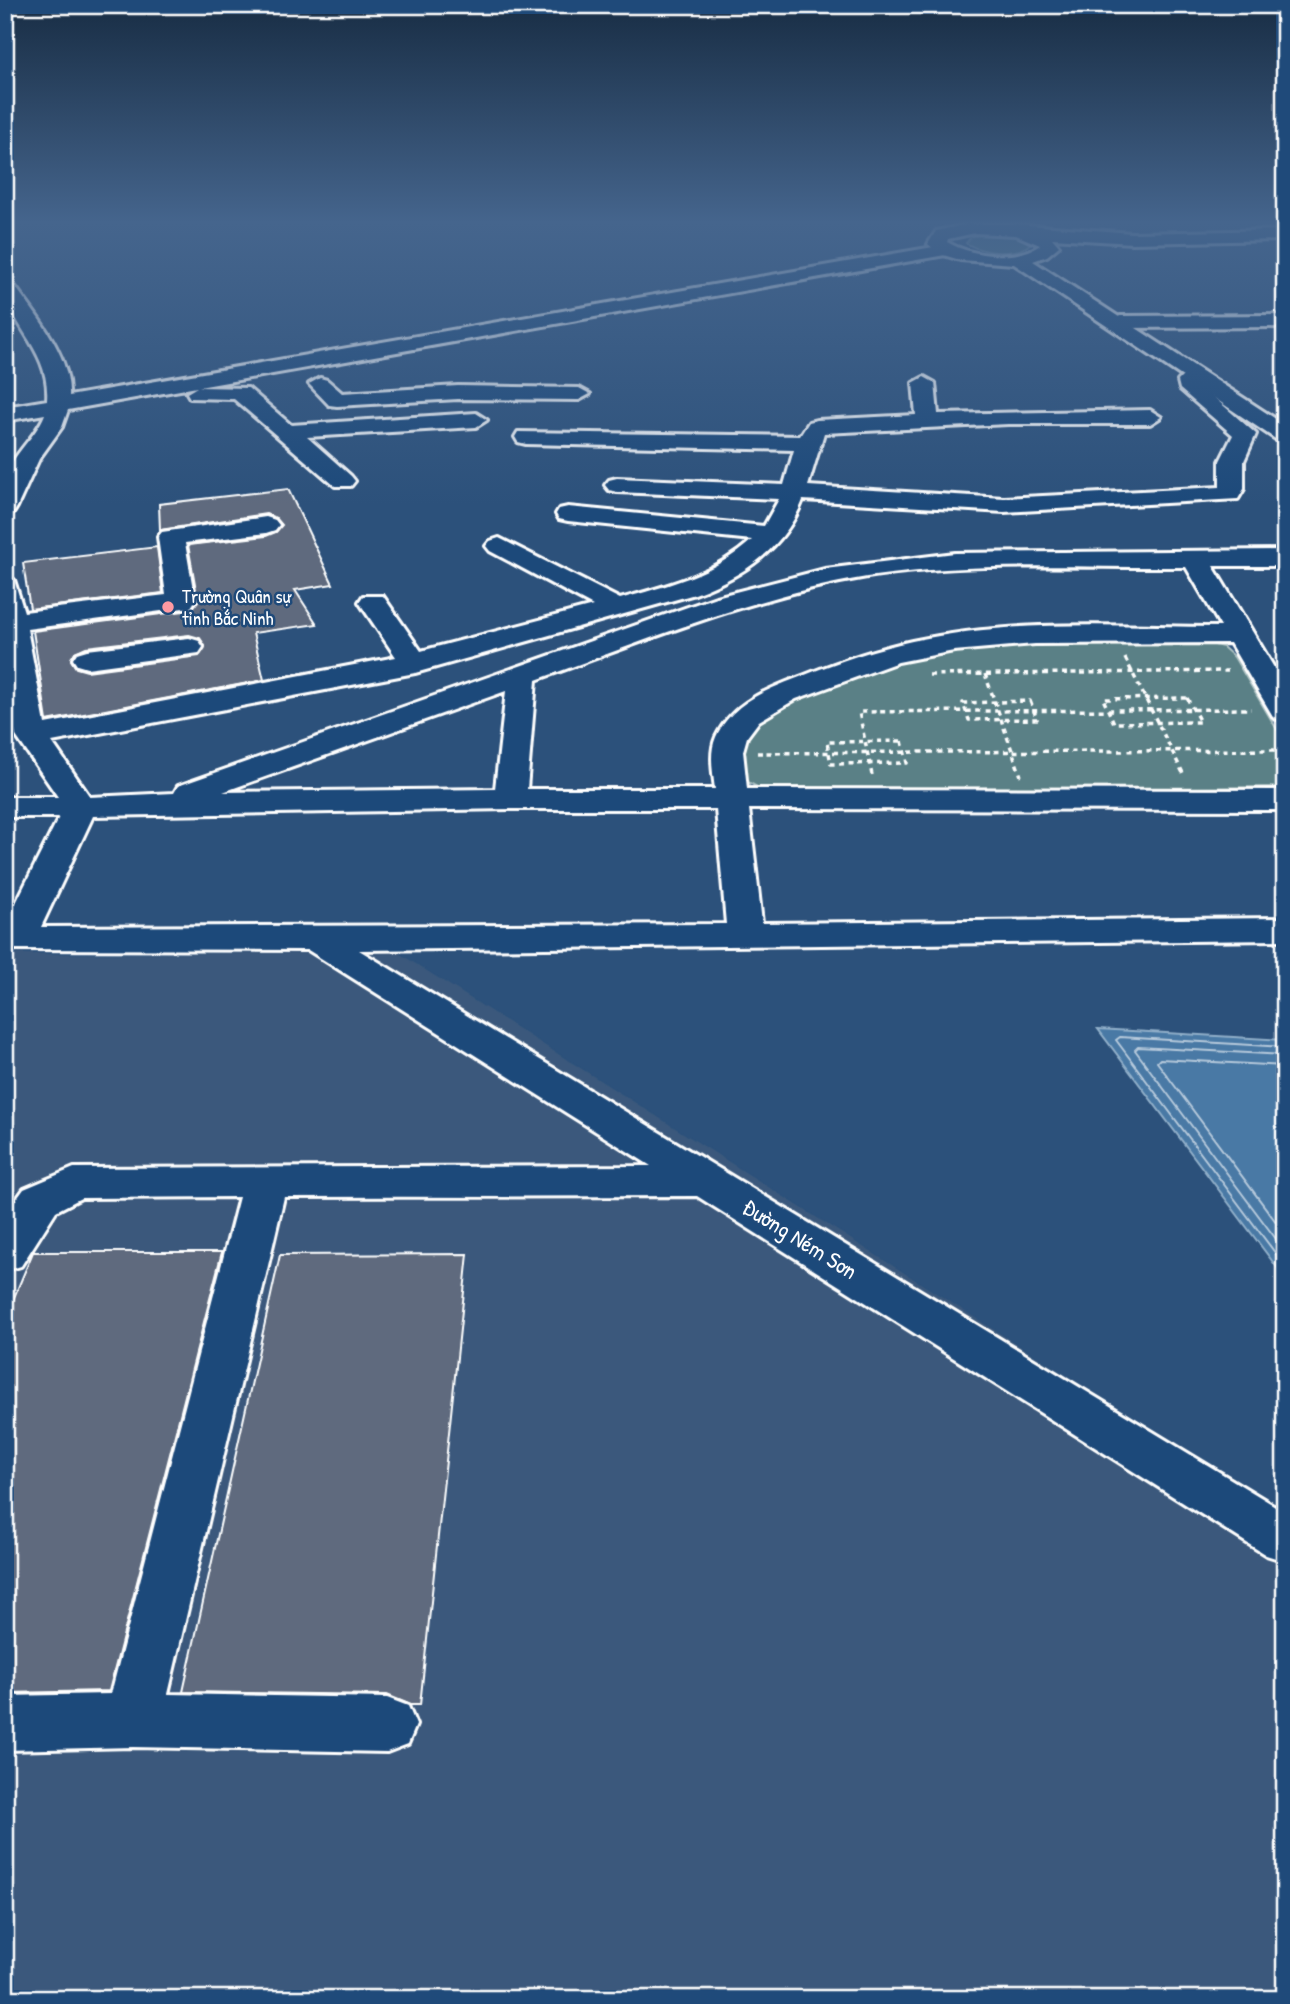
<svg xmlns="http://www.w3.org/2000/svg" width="1290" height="2004" font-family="'Patrick Hand',sans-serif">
<rect width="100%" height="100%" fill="#2c517b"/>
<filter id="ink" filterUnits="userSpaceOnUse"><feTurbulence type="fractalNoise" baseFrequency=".0143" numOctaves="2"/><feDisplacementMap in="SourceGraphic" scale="14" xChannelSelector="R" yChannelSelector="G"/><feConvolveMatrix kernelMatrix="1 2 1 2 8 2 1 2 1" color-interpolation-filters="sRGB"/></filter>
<g filter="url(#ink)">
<path fill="#3b597c" d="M397 952 1285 1514V1999H5V954Z"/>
<path fill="#5a8086" stroke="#acc0c2" stroke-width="2" d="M994 234 1019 237 1030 244C1016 257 981 253 966 243L972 236Z
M1197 641 1223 647 1234 657 1285 743V787L777 792 759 788 744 780C743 768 738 748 742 738 748 720 772 712 787 704 915 635 1058 643 1197 641Z"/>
<path fill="#4879a5" stroke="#91afc9" stroke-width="2" d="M1098 1029 1285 1040V1278Z"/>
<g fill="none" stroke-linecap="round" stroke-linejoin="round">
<path stroke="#b6c9db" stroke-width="2" d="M1285 1047 1120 1037 1116 1040 1285 1266
M1285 1055 1138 1047 1135 1050 1285 1251
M1285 1066 1160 1059 1157 1062 1285 1234"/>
</g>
<path fill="#5e6b7e" stroke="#fff" stroke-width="2" fill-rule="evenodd" d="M288 489 333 584 295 590 317 624 253 633 264 680 47 721 33 631 191 610 198 601 188 545 266 536 276 532 282 525 276 518 266 514 160 530 159 504ZM189 635 200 638 205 646 199 656 87 671 76 668 71 660 75 652 86 647Z
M157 547 163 593 30 609 23 563Z
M33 1252H222L109 1691 5 1693V1319Z
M468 1254 420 1705H411L387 1695 183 1692 280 1255Z"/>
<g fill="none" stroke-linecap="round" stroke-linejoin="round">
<defs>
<path id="minor" d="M945 245 954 250 951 254 199 387 248 388 291 425 476 413 487 420 476 427 307 437 351 476 355 481 351 486H335L234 399 190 398 187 393 197 387 68 410 62 427 39 459 17 507 14 512 5 514C5 504 3 491 5 481 10 455 36 438 45 414L5 421V407L47 400C51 348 5 324 5 281L12 282C35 315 71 354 69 396Z
M1285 315V327L1120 328 1110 322 1120 316Z
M1199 373 1210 379 1201 386 1256 434 1244 461V489L1238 499 1004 512 803 500C784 549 743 576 695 594L415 673 52 742 90 797 174 793 178 786 716 597 825 569 955 553 1285 550V566H1213L1285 686V721L1274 718 1230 643 1035 644 954 651 898 662 796 699 759 721 747 737 743 751 747 789 1285 790V810L749 809 762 923 1285 918V940L359 950 1285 1512V1561L1266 1555 697 1196 284 1197 168 1694 387 1698 408 1706 416 1725 408 1744 387 1752 133 1747 5 1750V1696L111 1694 239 1197 81 1198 56 1211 21 1266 5 1271V1215L24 1189 74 1168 651 1166 308 950 5 949V925L59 817H5V797H58L16 736 5 668V578L14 580 24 612 166 595 158 537 162 532 266 517 275 520 279 525 275 530 266 533 185 543 195 601 191 607 27 629 45 724 396 657 359 602 363 596H383L421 651 593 606 490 551 486 546 490 541 499 538 620 599C667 586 715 574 752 540L568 521 559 519 556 514 559 509 568 507 764 526 779 499 617 492 609 490 605 485 609 480 617 478 784 485 794 450 526 444 518 442 515 437 518 432 800 436 809 422 817 420 916 415 913 383 924 377 935 383 938 414 1150 410 1161 417 1150 424H1008L824 433 808 486 1004 498 1220 487V461L1233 435 1180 389 1178 381 1182 377ZM1186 567 1221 627C1118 626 1013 619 912 641 875 649 840 661 805 675 771 688 733 701 716 737 709 753 713 772 715 789H527L536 680C645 641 753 596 867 577 971 561 1081 568 1186 567ZM506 691 495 789 223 792ZM510 809H716L726 924 41 927 93 816Z
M320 378 327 380 342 393 458 386 579 388 590 394 579 400 458 399 337 406 329 405 309 384Z
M189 638 199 641 203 647 199 653 87 668 77 665 73 659 77 653 87 650Z"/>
<path id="major" d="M968 224H1016L1132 233 1285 230V240L1132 243 1052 238 1059 246 1047 256 1033 261 1285 425V442L1277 440 1014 264 960 260 940 254 928 244 936 231ZM975 233 1016 235 1040 245C1017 262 970 256 947 242L948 239Z"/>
</defs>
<use href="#minor" stroke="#fff" stroke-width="6"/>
<use href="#major" stroke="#fff" stroke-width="6"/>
<path stroke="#fff" stroke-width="3.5" stroke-dasharray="5 4.5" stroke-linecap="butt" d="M1125 658 1184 775
M985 674 1021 776
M929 675 1228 671
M1187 698 1200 722 1114 723 1103 699Z
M1030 701 1037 719 969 720 963 703Z
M902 741 907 763 831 764 827 742Z
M757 753 1280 750
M872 775 859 712 1251 709"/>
<use href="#minor" fill="#1f4a7a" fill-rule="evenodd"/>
<use href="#major" fill="#1f4a7a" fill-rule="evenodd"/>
</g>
</g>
<linearGradient id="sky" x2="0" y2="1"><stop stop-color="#182d44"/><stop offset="0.44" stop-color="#45658d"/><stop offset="1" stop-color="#45658d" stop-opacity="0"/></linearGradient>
<rect width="1290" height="505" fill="url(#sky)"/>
<circle fill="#ff9aa2" stroke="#1f4a7a" stroke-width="2.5" cx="168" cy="607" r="7"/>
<g text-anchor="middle" stroke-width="5" stroke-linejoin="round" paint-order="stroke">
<g font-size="19" fill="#fff" stroke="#1f4a7a" text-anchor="start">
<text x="182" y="603">Trường Quân sự<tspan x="182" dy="22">tỉnh Bắc Ninh</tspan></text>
</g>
<g font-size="23" fill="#fff" stroke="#1f4a7a">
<text transform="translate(800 1239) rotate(32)" y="8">Đường Ném Sơn</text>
</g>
</g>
<rect width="1290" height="2004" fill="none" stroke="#1f4a7a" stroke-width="28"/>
<rect x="14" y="14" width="1262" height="1976" fill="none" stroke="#fff" stroke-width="2.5" filter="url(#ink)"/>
</svg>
